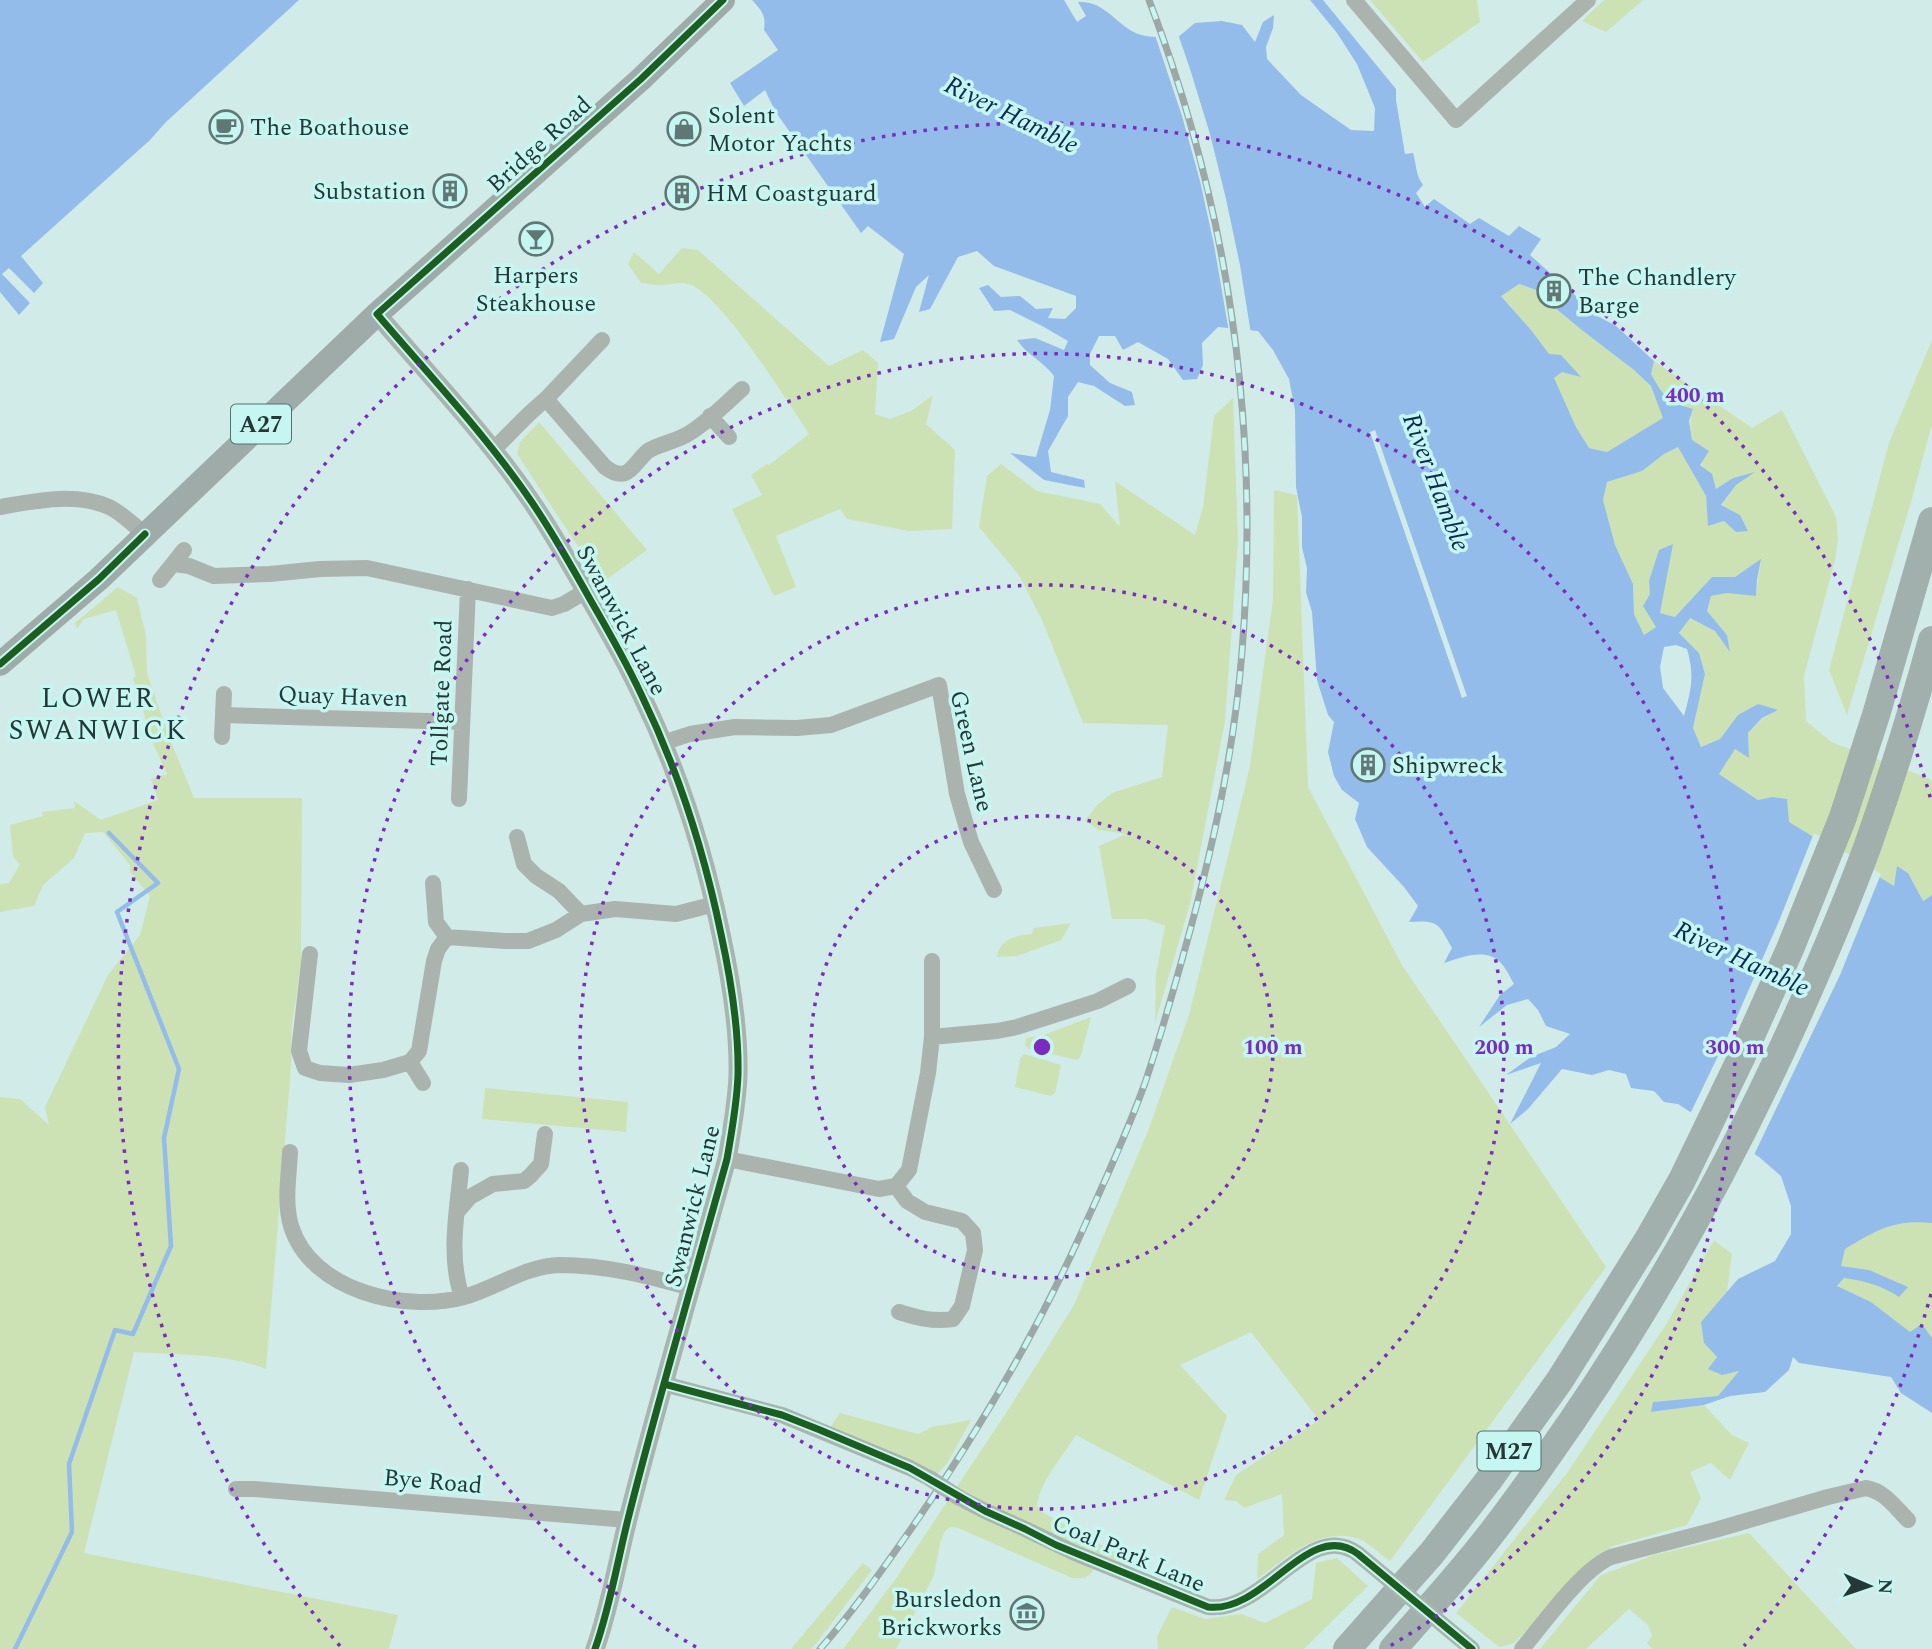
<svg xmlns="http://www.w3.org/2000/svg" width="1932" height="1649" font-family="Spectral,serif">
<rect width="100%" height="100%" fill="#d1ebe9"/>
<path fill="#cce2b4" d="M1370 0H1477L1480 22 1423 62Z
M1604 0H1643L1606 32 1582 21Z
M682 248 698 250 829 366 863 350 878 363 875 414 890 419 911 411 933 395 926 424 955 450 952 529 909 531 847 519 840 509 776 536 796 587 774 596 732 509 762 495 751 475 767 464 769 465 809 434C788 403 721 294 689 284 678 281 668 286 657 285 652 285 647 283 641 283L628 264 634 252 659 274Z
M1519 284 1536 290 1548 302 1583 331 1634 370 1651 386 1664 418 1607 452 1589 448 1576 427 1553 377 1562 372 1580 376 1549 355 1531 330 1501 295Z
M1932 340V424L1911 502 1847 715 1829 670 1889 443Z
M1654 361 1752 428 1782 410 1836 517 1838 539 1835 560 1804 676 1806 721 1831 742 1928 778 1932 781V895L1923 901 1908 873 1897 866 1894 886 1788 822 1787 799 1772 797 1758 800 1719 774 1735 748 1749 757 1748 733 1763 718 1777 710 1738 715 1720 739 1701 747 1693 728 1705 674 1699 653 1679 633 1689 618 1715 631 1730 650 1727 635 1707 611 1711 596 1727 593 1756 595 1761 560 1735 577H1712L1676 617 1660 613 1665 584 1649 581 1656 627 1644 635 1634 614 1633 584 1615 545 1603 500 1607 482 1642 471 1664 454 1678 446 1706 496 1708 525 1736 485 1753 473 1733 478 1717 489C1701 466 1684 438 1693 409 1666 401 1665 398 1651 374Z
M1233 398 1238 541 1225 721 1190 904 1155 1023 1156 974 1165 926 1147 919H1112L1099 846 1126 834 1099 830 1085 821 1097 805 1112 793 1162 777 1168 725 1083 723 1042 620 1019 575 979 527 987 476 1001 464 1037 491 1100 504 1120 527 1115 481 1195 535 1203 507 1214 416Z
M539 422 647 550 603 582 583 554 517 454 520 442Z
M1274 490 1297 495 1308 787 1402 965 1606 1267 1390 1561C1380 1554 1369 1543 1359 1539 1319 1525 1287 1558 1257 1579L1258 1554 1284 1535 1282 1494 1244 1508 1236 1501 1224 1500 1236 1475 1319 1420 1251 1332 1180 1365 1227 1416 1199 1500 1076 1435C1064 1454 1038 1485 1037 1506L1042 1512 1114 1552 1122 1559 1124 1565 1098 1562C1090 1576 1089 1579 1072 1578L958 1528 950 1527 945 1531 940 1543 934 1575 896 1649H843L895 1580 1010 1407 1074 1305 1148 1131 1189 1015 1250 766 1273 600Z
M118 587 137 598 146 636 147 673 169 737 194 798H302L301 965 292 1025 291 1067 266 1369C225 1353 177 1355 134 1352L84 1553 398 1615 389 1649H0V1097L20 1099 49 1125 45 1107 108 975 140 935 150 896 130 872V865L103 832 85 833 74 858 43 885 34 906 0 912V884L9 883 20 864 13 857 10 825 43 816 42 812 75 808 74 801 101 820 158 800 151 779 167 774 153 743 133 678 136 676 116 610 84 619 77 629 75 623Z
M1071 923 1061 940 1017 956 997 957C1000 938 1016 936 1032 934L1034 928Z
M1091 1017 1081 1055 1078 1060 1029 1049 1025 1045 1026 1038 1041 1036Z
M1024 1054 1061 1065 1055 1093 1051 1096 1015 1087 1020 1059Z
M485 1088 628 1102 626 1132 482 1119Z
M1912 1221 1932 1223V1338L1922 1324 1910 1333 1871 1302 1837 1286 1844 1278 1865 1280 1882 1286 1869 1270 1841 1266 1845 1248 1875 1230Z
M1714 1240 1732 1254 1727 1292 1701 1322C1706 1353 1713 1355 1740 1370L1718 1396 1654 1402 1652 1412 1704 1405 1732 1435 1749 1443 1730 1480 1711 1463 1690 1472 1701 1498 1687 1525 1613 1546 1593 1558 1554 1603 1514 1643 1499 1647 1456 1613 1567 1473 1667 1323Z
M840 1413 918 1434 932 1427 971 1420 948 1462 935 1477 830 1428Z
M1749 1533 1856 1649H1652L1647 1643 1652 1636 1648 1625 1629 1609 1586 1649H1540L1601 1575 1654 1555Z
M1337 1558 1368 1586 1304 1649H1158L1157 1636 1172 1607 1205 1619 1241 1614 1265 1623 1312 1599 1316 1563Z
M863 1563 872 1570 819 1640 811 1649H791Z"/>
<path fill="#93bcea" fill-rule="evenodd" d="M0 0H299L166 122 150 140 21 256 43 283 34 293 9 268 2 274 30 303 19 315 0 292Z
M752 0H1064L1077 22 1086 16 1078 2C1105 0 1116 25 1138 34 1150 38 1165 37 1177 38L1195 23 1222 21 1242 25 1255 42 1263 22 1274 15 1273 28 1266 47 1267 59 1301 95 1351 130 1374 131 1375 108 1357 64 1337 33 1310 0H1323L1396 89V100L1405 154 1413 153C1417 166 1415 174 1423 185L1416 193 1425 207 1434 199 1470 224 1479 218 1509 236 1519 226 1541 239 1530 255 1577 297 1581 307 1616 326 1654 361 1651 374C1665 398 1666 401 1693 409L1689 421 1692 440 1709 451 1700 465 1712 474 1716 489 1733 478 1755 472 1736 485 1721 505 1740 515 1748 531 1736 532 1724 521 1708 526 1706 496 1678 447 1664 454 1642 471 1607 482 1603 500 1615 545 1633 584 1634 614 1644 635 1656 627 1643 606 1650 594 1649 581 1659 550 1673 544 1660 613 1675 617 1712 577H1735L1761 559 1757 580 1756 596 1727 593 1711 596 1707 611 1727 635 1730 652 1715 631 1690 618 1679 633 1699 653 1705 674 1693 728 1701 747 1720 739 1738 715 1758 704 1778 710 1762 718 1748 733 1749 758 1735 749 1719 774 1758 800 1772 797 1787 799 1789 822 1894 886 1897 866 1908 873 1923 901 1932 895V1223C1895 1219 1876 1230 1845 1249L1841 1266 1869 1270 1908 1287 1899 1297C1881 1285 1865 1281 1844 1278L1837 1286 1871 1302 1910 1332 1922 1324 1932 1338V1413L1901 1393 1891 1377 1799 1363 1793 1357 1789 1370 1765 1392 1730 1396 1704 1405 1651 1412 1653 1402 1718 1396 1739 1371 1722 1375 1708 1369 1717 1357 1704 1343 1701 1322 1738 1279 1775 1261 1791 1234V1206L1781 1176 1759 1157 1678 1104 1664 1102 1654 1091 1631 1088 1626 1074 1609 1070 1592 1075 1562 1069 1528 1109 1510 1124 1541 1063 1506 1075 1531 1057 1556 1047 1570 1034 1546 1026 1538 1010 1528 999 1507 1005 1479 1027 1500 995 1514 984C1510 977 1505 966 1499 961 1483 948 1461 958 1444 963L1452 948C1438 923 1439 920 1409 922L1418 906 1404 887 1367 847 1355 819 1359 803 1342 790 1334 776 1328 752 1334 722 1328 715 1317 680 1312 612 1306 592 1307 568 1302 547V517L1296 487 1295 410 1289 379 1273 350 1258 331 1218 327 1202 343 1203 365 1197 379 1183 380 1168 359 1138 342 1123 350 1115 336H1099L1090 354V365L1110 383 1132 392 1135 405 1125 406 1094 386 1078 382 1068 397V416L1048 451 1051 472 1084 480 1085 488 1044 480 1010 453 1036 457 1050 410 1054 376C1042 360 1028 356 1017 340L1035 338 1064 350 1068 341 1044 327 1010 310 994 311 979 288 988 285 1001 297 1020 296 1036 309 1053 308 1048 318 1065 319 1076 308V296L994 266 977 251 958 257 930 309 919 312 929 275 916 287 894 339 880 342 904 254 868 226 861 233 775 111 765 90 744 106 730 83 778 50 764 30C766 15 762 11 752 0ZM1519 284 1536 290 1548 302 1583 331 1634 370 1651 386 1663 418 1607 452 1589 448 1576 427 1554 378 1562 372 1581 377 1561 355 1549 354 1531 330 1501 296ZM1676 645 1687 649C1695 676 1691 690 1684 716L1663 688 1660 667 1664 647Z"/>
<path fill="#d1ebe9" d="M1154 32 1178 34 1190 69 1210 134 1226 199 1240 265 1251 334 1229 332 1214 245 1200 181 1182 116Z
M1375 430 1467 696 1462 698 1370 432Z
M1814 833 1881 874 1840 975 1753 1157 1689 1116 1735 1021 1779 921Z"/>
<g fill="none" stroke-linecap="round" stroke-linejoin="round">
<path stroke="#93bcea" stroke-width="4.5" d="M15 1649 72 1532 69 1464 115 1330 133 1334 171 1246 164 1138 179 1069 117 912 158 883 109 833"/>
<path stroke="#abb3af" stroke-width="16" d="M1354 0 1456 120 1588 0
M546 399 602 340
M710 416 729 437
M493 450C511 433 526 415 546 399L605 467C629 485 633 463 648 451 656 445 677 441 688 434 708 422 725 404 742 389
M0 507C35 501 75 492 109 507 122 513 134 526 145 534
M174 564 189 566 214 576 270 574 320 569 367 568 552 608 564 604 586 591
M160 580 184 550
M224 694 223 715 462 722
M222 737 223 715
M662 743 690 734 735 727 797 728 831 725 939 685 957 794 971 842 994 890
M459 799 468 589
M517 837 524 864 536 876 559 891 581 914
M433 883 436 922 447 937
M310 954 299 1051 305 1068 320 1073 349 1075 383 1070 410 1062 419 1051 434 961 438 949 447 937 505 941H528L556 930 581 914 615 909 676 914 715 904
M932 1037 997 1031 1017 1027 1098 1001 1128 986
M410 1062 423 1083
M290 1152C289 1176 284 1202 291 1226 311 1291 405 1313 464 1297 496 1288 525 1266 560 1265 605 1265 648 1276 691 1288
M727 1159 879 1189 896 1186 909 1170 928 1073 932 1037V961
M461 1170C457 1213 448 1256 462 1297
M896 1186 907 1201 925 1212 962 1221 973 1233 975 1250 962 1306 953 1319C933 1322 918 1318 899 1312
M457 1212 470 1197 493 1184 524 1181 530 1176 541 1164 545 1134
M664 1384 782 1415 910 1468 931 1479
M236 1489H254L627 1520
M958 1497 985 1511 1025 1529 1075 1553 1208 1607C1265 1614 1309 1517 1358 1554
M1522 1649C1544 1623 1581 1570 1611 1557L1715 1530 1828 1497 1866 1488C1884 1491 1895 1507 1908 1520"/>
<path stroke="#abb3af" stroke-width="19" d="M377 314C428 374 487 436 531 501 553 533 572 567 591 601 609 632 626 662 641 694 678 770 704 851 721 934 731 980 739 1028 738 1075 737 1103 732 1131 727 1159 694 1279 658 1399 628 1519 617 1563 610 1607 595 1649"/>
<path stroke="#9faba8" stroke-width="24" d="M0 664 99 579 377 314 641 79 723 0"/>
<path stroke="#a2b0ad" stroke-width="28" d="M1347 1649 1432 1553 1488 1481 1560 1380 1649 1238 1682 1180 1741 1058 1790 949 1843 817 1876 715 1932 521
M1393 1649C1417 1621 1442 1594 1465 1566 1504 1520 1538 1470 1572 1421 1658 1295 1732 1161 1795 1021 1821 963 1846 905 1868 845 1892 777 1913 709 1932 640"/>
<defs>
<path id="rail" d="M820 1649C853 1612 882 1570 911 1529 975 1437 1032 1341 1079 1238 1102 1187 1126 1136 1145 1083 1159 1041 1171 999 1183 956 1211 857 1234 755 1242 652 1260 429 1229 209 1149 0"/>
</defs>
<use href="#rail" stroke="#9ca8a6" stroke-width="7"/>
<use href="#rail" stroke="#c6f6f1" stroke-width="4.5" stroke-dasharray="13" stroke-linecap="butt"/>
<path stroke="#abb3af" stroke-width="16" d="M931 1479 958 1497
M1358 1554 1472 1649"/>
<defs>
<path id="cycleway" d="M0 664 99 579 145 534
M664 1384 782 1415 820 1430 910 1468 985 1511 1025 1529 1056 1545 1208 1607C1265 1614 1309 1517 1358 1554L1472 1649
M595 1649C610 1607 617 1563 628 1519 658 1399 694 1279 727 1159 732 1131 737 1103 738 1075 739 1028 731 980 721 934 704 851 678 770 641 694 626 662 609 632 591 601 572 567 553 533 531 501 487 436 428 374 377 314L641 79 723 0"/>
</defs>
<use href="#cycleway" stroke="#c6f6f1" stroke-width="11"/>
<use href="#cycleway" stroke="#1b5e20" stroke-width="7"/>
</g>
<g fill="none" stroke="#7b2cbf" stroke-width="3.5" stroke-dasharray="3.5 7">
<circle cx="1042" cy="1047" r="231"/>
<circle cx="1042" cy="1047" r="462"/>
<path d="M696 1647A693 693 0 1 1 1388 1647"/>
<path d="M1931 1294A923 923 0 0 1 1744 1646M340 1646A923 923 0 1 1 1931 800"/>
</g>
<defs>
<symbol id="cafe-ring" viewBox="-11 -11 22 22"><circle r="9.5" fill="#c6f6f1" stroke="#617775" stroke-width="1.5"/><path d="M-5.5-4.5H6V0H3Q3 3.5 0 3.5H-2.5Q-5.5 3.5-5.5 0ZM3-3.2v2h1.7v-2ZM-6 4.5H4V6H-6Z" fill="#617775"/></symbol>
<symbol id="shop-ring" viewBox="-11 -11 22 22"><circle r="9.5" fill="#c6f6f1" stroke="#617775" stroke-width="1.5"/><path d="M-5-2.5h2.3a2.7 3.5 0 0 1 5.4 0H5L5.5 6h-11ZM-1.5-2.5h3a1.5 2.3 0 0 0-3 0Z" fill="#617775"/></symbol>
<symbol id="building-ring" viewBox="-11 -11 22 22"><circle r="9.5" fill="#c6f6f1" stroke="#617775" stroke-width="1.5"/><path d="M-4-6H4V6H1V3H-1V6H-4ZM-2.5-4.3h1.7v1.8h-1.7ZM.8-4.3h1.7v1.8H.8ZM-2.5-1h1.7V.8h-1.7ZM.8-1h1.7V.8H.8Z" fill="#617775"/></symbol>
<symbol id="bar-ring" viewBox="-11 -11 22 22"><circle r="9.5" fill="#c6f6f1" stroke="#617775" stroke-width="1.5"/><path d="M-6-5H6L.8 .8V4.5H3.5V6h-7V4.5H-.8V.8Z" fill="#617775"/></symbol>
<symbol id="museum-ring" viewBox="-11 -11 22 22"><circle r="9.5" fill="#c6f6f1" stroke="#617775" stroke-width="1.5"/><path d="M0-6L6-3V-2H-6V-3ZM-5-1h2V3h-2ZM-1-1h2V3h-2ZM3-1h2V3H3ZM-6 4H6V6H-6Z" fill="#617775"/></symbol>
</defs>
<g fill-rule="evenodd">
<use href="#cafe-ring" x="207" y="108" width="38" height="38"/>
<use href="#shop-ring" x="665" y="110" width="38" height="38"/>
<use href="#building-ring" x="431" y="172" width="38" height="38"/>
<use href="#building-ring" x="663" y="174" width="38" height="38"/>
<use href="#bar-ring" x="517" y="220" width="38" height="38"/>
<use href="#building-ring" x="1535" y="272" width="38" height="38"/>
<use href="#building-ring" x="1349" y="746" width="38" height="38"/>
<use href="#museum-ring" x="1008" y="1594" width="38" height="38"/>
</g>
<g text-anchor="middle" stroke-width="7" stroke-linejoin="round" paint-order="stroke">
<g fill="#c6f6f1" stroke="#55716e" stroke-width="2">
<rect x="231" y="404.5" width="60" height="39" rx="5"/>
<rect x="1477.5" y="1431.5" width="63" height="39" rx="5"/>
</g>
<g font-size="23" font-weight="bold" fill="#253836">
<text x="261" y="432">A27</text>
<text x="1509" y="1459">M27</text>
</g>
<g font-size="24" fill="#253836" stroke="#c6f6f1" text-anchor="start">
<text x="708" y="123">Solent<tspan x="708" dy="28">Motor Yachts</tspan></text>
<text x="250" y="135">The Boathouse</text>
<text x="426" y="199" text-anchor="end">Substation</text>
<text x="706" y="201">HM Coastguard</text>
<text x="536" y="283" text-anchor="middle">Harpers<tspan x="536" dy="28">Steakhouse</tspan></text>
<text x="1578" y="285">The Chandlery<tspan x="1578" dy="28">Barge</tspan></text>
<text x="1392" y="773">Shipwreck</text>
<text x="1002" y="1607" text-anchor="end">Bursledon<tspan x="1002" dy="28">Brickworks</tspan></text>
</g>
<g font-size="24" fill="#253836" stroke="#c6f6f1">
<text transform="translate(539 144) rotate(-42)" y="8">Bridge Road</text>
<text transform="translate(622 620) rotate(62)" y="8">Swanwick Lane</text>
<text transform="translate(441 693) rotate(-88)" y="8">Tollgate Road</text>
<text transform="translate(343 696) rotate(2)" y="8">Quay Haven</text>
<text transform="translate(972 751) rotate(77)" y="8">Green Lane</text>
<text transform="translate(692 1206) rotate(-76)" y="8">Swanwick Lane</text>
<text transform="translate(433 1481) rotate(5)" y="8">Bye Road</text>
<text transform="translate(1129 1553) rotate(23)" y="8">Coal Park Lane</text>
</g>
<g font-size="26" font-style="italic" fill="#0c2a54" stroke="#c6f6f1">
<text transform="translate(1012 114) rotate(26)" y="9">River Hamble</text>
<text transform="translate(1437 482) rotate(69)" y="9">River Hamble</text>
<text transform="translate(1742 958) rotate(25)" y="9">River Hamble</text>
</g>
<g font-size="28" letter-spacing="2" fill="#253836" stroke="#c6f6f1">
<text x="98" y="707">LOWER<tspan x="98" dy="32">SWANWICK</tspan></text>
</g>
</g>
<circle cx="1042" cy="1047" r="10" fill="#7b2cbf" stroke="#c6f6f1" stroke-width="3.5"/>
<g font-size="21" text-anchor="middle" font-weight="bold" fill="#7b2cbf" stroke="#c6f6f1" stroke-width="7" stroke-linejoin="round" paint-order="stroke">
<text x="1695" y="402">400 m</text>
<text x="1273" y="1054">100 m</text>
<text x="1504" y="1054">200 m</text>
<text x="1735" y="1054">300 m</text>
</g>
<g transform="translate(1869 1586) rotate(92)" stroke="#c6f6f1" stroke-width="5" paint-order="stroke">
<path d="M0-5L12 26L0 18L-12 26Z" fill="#253836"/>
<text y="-10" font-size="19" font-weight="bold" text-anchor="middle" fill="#253836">N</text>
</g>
</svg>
